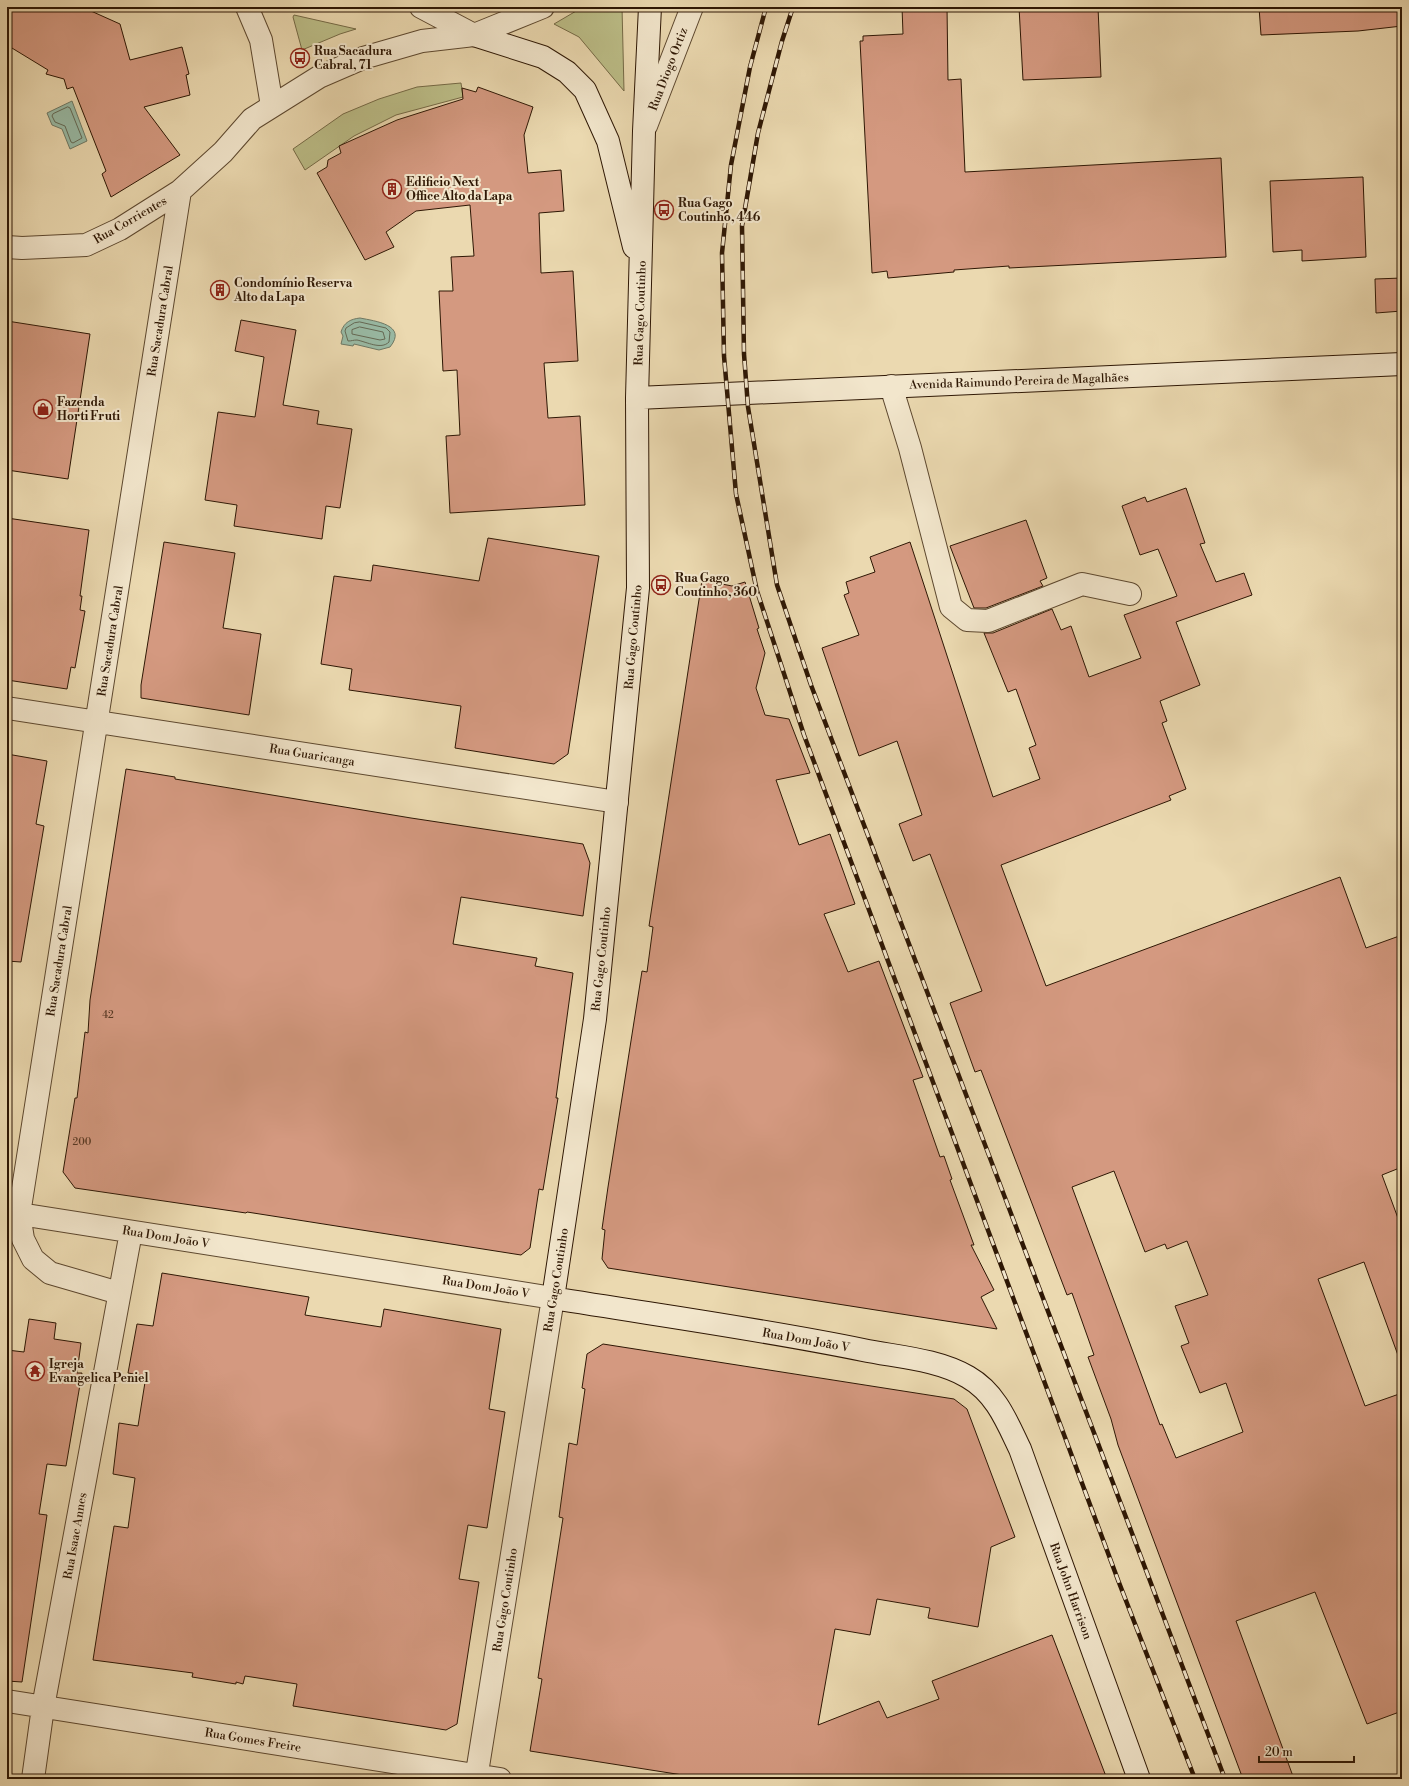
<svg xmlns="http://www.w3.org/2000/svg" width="1409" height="1786" font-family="'Libre Bodoni',serif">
<rect width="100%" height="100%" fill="#ebd9b0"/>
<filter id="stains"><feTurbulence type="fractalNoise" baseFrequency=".005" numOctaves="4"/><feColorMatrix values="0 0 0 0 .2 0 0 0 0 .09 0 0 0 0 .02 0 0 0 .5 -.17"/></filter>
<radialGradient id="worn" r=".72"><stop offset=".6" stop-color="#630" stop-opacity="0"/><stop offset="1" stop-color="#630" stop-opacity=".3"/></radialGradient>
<path fill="#bcbe88" stroke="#756a46" d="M583 7H622L624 91 579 37 554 24Z
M294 15 356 29 340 34 302 50 293 17Z
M461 83 463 97 396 115 354 136 305 170 293 149 343 114 379 99 417 87Z"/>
<path fill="#99bba6" stroke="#6e7965" d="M72 101 87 141 70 149 62 129 52 125 47 113Z
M360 318C375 321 408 325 390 347L379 350 354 344 353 346 341 344 343 336 341 332C344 322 351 319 360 318Z"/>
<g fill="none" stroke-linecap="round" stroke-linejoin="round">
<path stroke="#646955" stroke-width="1" d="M68 107 70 108 82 138 73 143 71 142 65 126 55 122 52 116 53 114Z
M360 322 386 328 390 332 389 342C381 350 367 342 357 340 353 340 352 341 348 341L345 331 346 328 354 323Z
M360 327 383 332 385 339 380 340 352 334V330Z"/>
</g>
<path fill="#d49980" stroke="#2e1704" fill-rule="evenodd" d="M7 7H82L120 24 130 60 182 47 189 74 186 75 190 95 144 107 180 155 111 197 102 174 106 171 73 87 67 89 64 79 46 74 48 70 7 45Z
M902 7H947L948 80 961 79 965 172 1221 158 1226 257 1009 268V266L954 270V272L888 278 887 271 872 273 860 41H863V36L903 34Z
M1019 7H1098L1101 77 1023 80Z
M1259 7H1402V26L1358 31 1261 35Z
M478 87 533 107 524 135 528 173 561 170 564 211 539 213 541 273 573 271 578 361 544 363 548 418 580 416 585 505 450 513 446 436 460 435 457 370 443 371 439 291H453L451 257 474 256 470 205 416 211 386 232 394 247 365 260 317 173 327 167 328 160 341 153 339 146 397 120 463 99 462 88 476 92Z
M1363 177 1366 257 1302 261V250L1273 252 1270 181Z
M1402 278V311L1376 313 1375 279Z
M241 320 296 330 283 405 319 411 317 424 352 429 340 508 326 506 322 539 234 526 237 505 205 500 218 412 255 417 264 357 235 351Z
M7 321 90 334 68 479 7 470Z
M1186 488 1205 543 1200 544 1216 582 1244 573 1252 595 1176 622 1200 685 1160 701 1167 721 1162 723 1186 789 1169 796 1171 800 1001 865 1046 986 1340 877 1366 948 1402 935V1167L1382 1175 1402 1229V1358H1399L1364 1262 1318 1279 1365 1406 1402 1393V1711L1367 1724 1315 1592 1236 1621 1294 1779H1243L1118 1445 1111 1419 1088 1357 1094 1355 1072 1293 1067 1295 981 1070 975 1072 950 1003 982 991 930 854 913 861 899 824 922 815 897 741 859 756 822 648 859 635 844 595 849 593 846 582 875 572 870 557 910 542 993 797 1040 779 1029 748 1036 745 1016 689 1008 692 984 633H993L1052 609 1061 630 1071 626 1089 677 1141 658 1124 615 1177 596 1158 549 1140 555 1122 506 1145 497 1147 502ZM1114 1171 1145 1252 1165 1244 1167 1249 1187 1241 1208 1295 1175 1306 1189 1343 1181 1346 1200 1393 1226 1383 1243 1432 1176 1458 1162 1424 1160 1425 1072 1187Z
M7 518 89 530 80 596H82L80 610 85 611 75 668 71 667 67 689 7 680Z
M1026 520 1047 578 1040 581 1043 586 986 608H974L950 546Z
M488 538 599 556 568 754 554 764 455 748 461 706 349 690 352 669 321 664 334 576 371 581 373 565 479 581Z
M164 542 235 553 223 628 261 634 249 715 141 698V685Z
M702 580 732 586 745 582 759 628 757 629 765 653 756 688 765 715 789 719 810 773 776 780 799 845 830 834 855 904 824 914 848 972 879 961 923 1077 913 1080 940 1157 944 1156 952 1179 950 1180 974 1245H971L994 1290 981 1297 997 1329 608 1268 602 1259 605 1230 602 1229 608 1187 642 971 647 972 653 927 649 926Z
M7 754 47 761 36 824 44 826 21 962 7 961Z
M126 769 175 777V779L411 818 583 844 590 863 583 916 461 897 453 944 537 958 535 966 573 973 556 1098H558L543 1190 539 1189 530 1248 521 1255 247 1212 246 1213 75 1188 63 1172 75 1098H77L85 1032 88 1033 90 1000Z
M162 1273 309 1297 305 1315 381 1327 384 1309 501 1329 489 1409 505 1412 487 1528 468 1525 459 1579 479 1582 457 1724 446 1730 293 1706 297 1684 245 1676 243 1684 236 1682V1684L192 1677 193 1673 93 1660 114 1526 128 1528 135 1478 113 1474 119 1423 138 1426 146 1376 128 1373 137 1324 153 1326Z
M29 1319 56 1323 54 1339 81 1343 77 1373H82L66 1466 47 1464 39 1514 47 1515 22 1682 7 1681V1350L24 1352Z
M603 1344 954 1399 967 1409 1015 1537 991 1547 978 1627 928 1618 930 1608 877 1599 870 1635 835 1629 818 1725 879 1701 887 1718 939 1699 932 1681 1052 1635 1107 1779H708L530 1751 542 1679 538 1678 563 1518 559 1517 569 1443 577 1445 585 1389 582 1388 587 1354Z"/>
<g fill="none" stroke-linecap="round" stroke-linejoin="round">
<defs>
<path id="street" d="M247 7 261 40 272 106
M421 7 474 35
M646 126 692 7
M7 247 22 248 86 245 120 229 180 191 223 152 252 119 319 77 363 58 422 41 474 35 543 7
M891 386 910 448 951 607 967 620 988 621 1082 584 1130 594
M7 708 617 802
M7 1212 553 1298 476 1779
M119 1293 50 1273 33 1259 23 1239 19 1214 180 191
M7 1701 500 1779
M33 1779 43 1707 131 1232"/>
<path id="secondary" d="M650 7 644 131 637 398 638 588 595 1019 553 1298C656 1315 761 1329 863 1350 897 1357 937 1359 968 1377 996 1393 1007 1422 1020 1449L1139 1779
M474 35 543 57 567 72 585 90 608 141 634 247
M637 398 1402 364"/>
</defs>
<use href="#street" stroke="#5d482f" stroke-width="24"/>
<use href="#secondary" stroke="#2e1704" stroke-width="24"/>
<use href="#street" stroke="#f2e6cc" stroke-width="22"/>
<use href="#secondary" stroke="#f2e6cc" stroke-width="22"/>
<defs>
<path id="rail" d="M766 7 750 67 731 165 722 253 724 356 736 494 757 591 804 735 1118 1580 1195 1779
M793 7 782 41 758 133 742 226 744 354 748 407 777 585 811 685 1225 1779"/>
</defs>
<use href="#rail" stroke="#2e1704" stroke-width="4.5"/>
<use href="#rail" stroke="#f2e6cc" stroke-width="3" stroke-dasharray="9" stroke-linecap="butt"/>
</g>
<defs>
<symbol id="bus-ring" viewBox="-11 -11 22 22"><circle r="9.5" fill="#f2e6cc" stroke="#8f2418" stroke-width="1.5"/><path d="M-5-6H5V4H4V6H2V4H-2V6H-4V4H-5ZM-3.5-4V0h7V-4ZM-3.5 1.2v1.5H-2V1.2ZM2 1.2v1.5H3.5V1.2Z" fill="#8f2418"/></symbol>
<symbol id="building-ring" viewBox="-11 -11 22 22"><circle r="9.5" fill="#f2e6cc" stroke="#8f2418" stroke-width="1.5"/><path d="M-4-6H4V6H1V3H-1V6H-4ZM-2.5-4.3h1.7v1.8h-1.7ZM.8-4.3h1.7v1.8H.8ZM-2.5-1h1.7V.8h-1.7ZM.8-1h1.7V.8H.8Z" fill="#8f2418"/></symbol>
<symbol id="shop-ring" viewBox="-11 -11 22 22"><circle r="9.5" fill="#f2e6cc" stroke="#8f2418" stroke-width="1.5"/><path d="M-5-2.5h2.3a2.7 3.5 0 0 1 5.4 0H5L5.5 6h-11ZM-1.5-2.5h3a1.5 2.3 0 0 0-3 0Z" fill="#8f2418"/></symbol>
<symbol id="temple-ring" viewBox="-11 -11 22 22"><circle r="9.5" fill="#f2e6cc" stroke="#8f2418" stroke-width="1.5"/><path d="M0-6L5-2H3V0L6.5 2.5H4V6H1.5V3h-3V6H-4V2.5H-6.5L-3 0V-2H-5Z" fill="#8f2418"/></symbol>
</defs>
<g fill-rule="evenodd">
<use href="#bus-ring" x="289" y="47" width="22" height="22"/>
<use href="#building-ring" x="381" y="178" width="22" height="22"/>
<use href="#bus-ring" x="653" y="199" width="22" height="22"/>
<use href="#building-ring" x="209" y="279" width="22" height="22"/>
<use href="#shop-ring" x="32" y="398" width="22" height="22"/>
<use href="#bus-ring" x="650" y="574" width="22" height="22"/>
<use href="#temple-ring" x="24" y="1360" width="22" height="22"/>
</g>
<g text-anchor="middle" stroke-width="4" stroke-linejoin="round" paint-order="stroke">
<g font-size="10" fill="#583823">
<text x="108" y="1018">42</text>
<text x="82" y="1145">200</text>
</g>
<g font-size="12" font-weight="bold" fill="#2e1704" stroke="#f2e6cc" text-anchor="start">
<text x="314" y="55">Rua Sacadura<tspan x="314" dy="14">Cabral, 71</tspan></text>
<text x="406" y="186">Edificio Next<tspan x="406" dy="14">Office Alto da Lapa</tspan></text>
<text x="678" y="207">Rua Gago<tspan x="678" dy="14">Coutinho, 446</tspan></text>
<text x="234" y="287">Condomínio Reserva<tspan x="234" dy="14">Alto da Lapa</tspan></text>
<text x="57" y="406">Fazenda<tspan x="57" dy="14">Horti Fruti</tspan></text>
<text x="675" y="582">Rua Gago<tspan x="675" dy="14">Coutinho, 360</tspan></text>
<text x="49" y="1368">Igreja<tspan x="49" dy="14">Evangelica Peniel</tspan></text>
</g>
<g font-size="12" fill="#2e1704" stroke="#f2e6cc">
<text transform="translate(668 69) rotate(-69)" y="4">Rua Diogo Ortiz</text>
<text transform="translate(130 220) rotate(-30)" y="4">Rua Corrientes</text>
<text transform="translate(640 313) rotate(-88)" y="4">Rua Gago Coutinho</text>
<text transform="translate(160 321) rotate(-81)" y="4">Rua Sacadura Cabral</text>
<text transform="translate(1019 381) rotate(-2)" y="4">Avenida Raimundo Pereira de Magalhães</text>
<text transform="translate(633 637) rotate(-85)" y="4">Rua Gago Coutinho</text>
<text transform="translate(110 641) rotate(-81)" y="4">Rua Sacadura Cabral</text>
<text transform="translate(312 755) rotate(9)" y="4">Rua Guaricanga</text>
<text transform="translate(601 959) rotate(-84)" y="4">Rua Gago Coutinho</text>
<text transform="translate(59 961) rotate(-81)" y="4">Rua Sacadura Cabral</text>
<text transform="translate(166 1237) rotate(9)" y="4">Rua Dom João V</text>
<text transform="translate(556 1280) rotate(-81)" y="4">Rua Gago Coutinho</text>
<text transform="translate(486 1287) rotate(9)" y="4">Rua Dom João V</text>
<text transform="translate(806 1340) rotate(10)" y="4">Rua Dom João V</text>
<text transform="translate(75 1536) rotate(-80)" y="4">Rua Isaac Annes</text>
<text transform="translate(1071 1591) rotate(70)" y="4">Rua John Harrison</text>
<text transform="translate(505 1600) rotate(-81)" y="4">Rua Gago Coutinho</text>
<text transform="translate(253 1740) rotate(9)" y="4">Rua Gomes Freire</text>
</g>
</g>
<rect width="1409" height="1786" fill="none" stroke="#ebd9b0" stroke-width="24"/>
<rect x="8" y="8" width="1393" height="1770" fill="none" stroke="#2e1704" stroke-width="2"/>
<rect x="12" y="12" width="1385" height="1762" fill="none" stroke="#2e1704"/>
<path d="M1259 1756v6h95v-6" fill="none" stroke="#2e1704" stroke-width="2"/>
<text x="1265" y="1756" font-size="12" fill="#2e1704" stroke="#f2e6cc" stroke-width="3" paint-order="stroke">20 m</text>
<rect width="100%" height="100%" filter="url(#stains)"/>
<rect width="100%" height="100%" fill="url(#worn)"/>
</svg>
